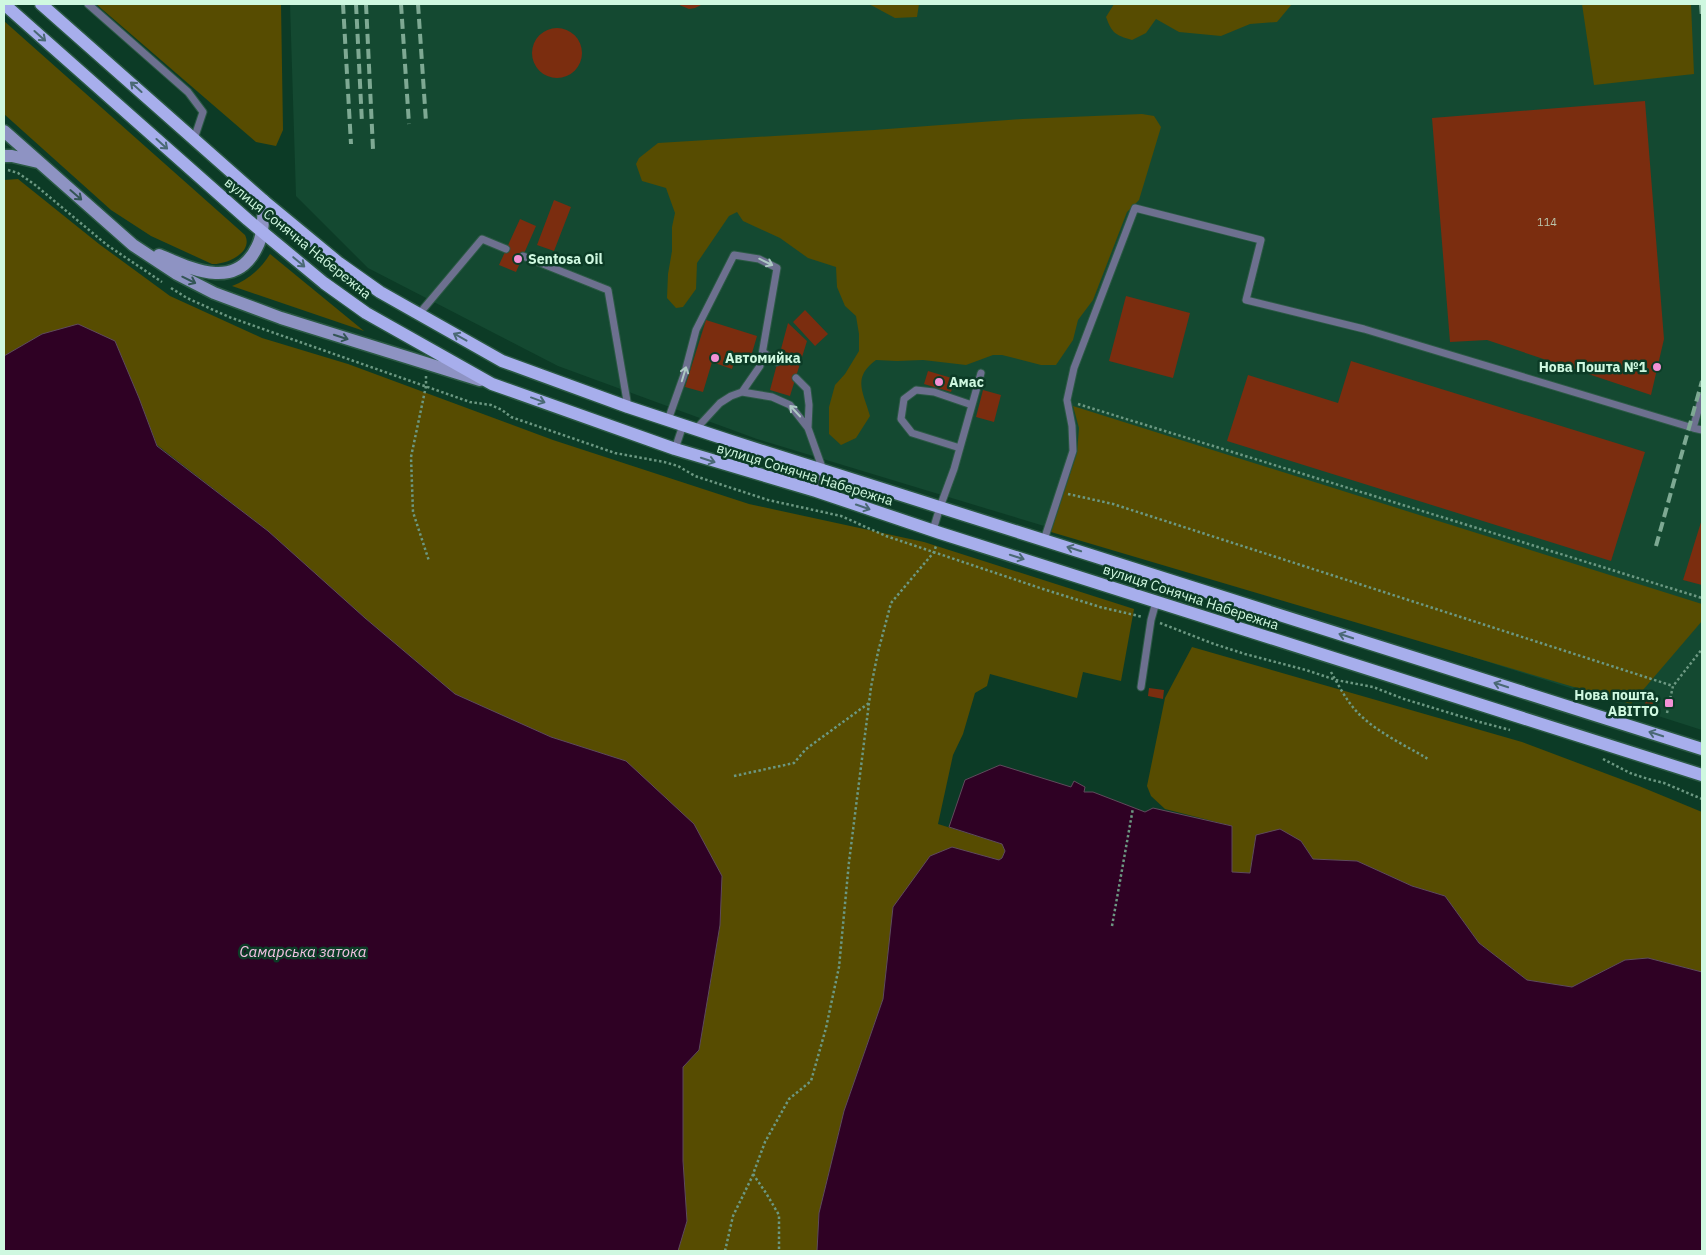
<svg xmlns="http://www.w3.org/2000/svg" width="1706" height="1255" font-family="'IBM Plex Sans',sans-serif">
<rect width="100%" height="100%" fill="#0c3b26"/>
<path fill="#144931" d="M290 4H1702V730L1407 636 757 439 558 366 368 268 296 196Z"/>
<path fill="#574c01" d="M96 4H281L283 130 276 146 256 142Z
M869 4H919L917 17 895 18Z
M1114 4H1292L1277 22 1250 24 1221 36 1179 32 1156 19 1146 33 1132 40C1115 35 1112 33 1106 17Z
M1582 4H1691L1694 74 1594 85Z
M4 21 245 235C254 253 225 265 212 264L151 236 111 210 4 114Z
M1142 114 1154 116 1161 127 1139 200 1127 212 1093 300 1078 320 1073 340 1056 365H1041L1002 355H993L966 365 923 360 897 361 876 360C852 378 863 391 870 416L856 438 841 445 829 434V407L835 385 845 374 859 351V334L856 316 845 306 837 287 836 267 808 258 780 238 743 221 737 212 729 216 697 263 696 289 683 307 676 308 667 298 668 274 672 251V227L675 213 666 188 642 181 636 164 639 158 658 143 874 130 1022 119Z
M18 179 99 244 170 296 262 338 348 364 553 440 749 504 924 542 1134 609 1121 681 1083 672 1077 698 990 674 987 686 975 693 963 734 953 755 938 824 1002 844 1005 851 1002 858 999 860 893 907 883 999 844 1111 819 1213 817 1251H678L687 1221 683 1161V1067L699 1050 720 925 626 761 551 737 455 694 365 618 268 531 157 445 139 398 115 341 42 334 4 356V180Z
M270 254 364 331 232 286C248 280 261 269 270 254Z
M1073 406 1702 604V621L1631 704 1051 532 1077 453 1079 428Z
M1192 647 1522 742 1639 786 1702 812V972L1648 958 1625 960 1572 987 1527 980 1479 943 1445 896 1412 886 1357 861 1313 859 1301 841 1256 835 1250 873 1232 872V826L1165 809 1151 796 1147 786 1165 698Z"/>
<path fill="#2f0124" stroke="#5f4b5c" d="M78 324 115 341 139 398 157 446 268 531 365 618 455 694 551 737 626 761 694 824 722 876 720 925 699 1050 683 1067V1161L687 1221 678 1251H4V356L42 334Z
M1000 765 1071 787 1074 781 1085 787 1084 792H1093L1145 812 1153 808 1232 826V872L1250 873 1256 835 1280 829 1301 841 1313 859 1357 861 1412 886 1445 896 1479 943 1527 980 1572 987 1625 960 1648 958 1702 972V1251H817L819 1213 844 1111 883 999 893 907 930 856 952 847 999 860 1002 858 1005 851 1002 844 949 827 965 780Z"/>
<path fill="#7b2d0f" d="M677 4H703L695 8 689 9Z
M532 53a25 25 0 1 1 50 0a25 25 0 1 1-50 0Z
M1645 101 1664 339 1651 395 1487 340 1450 342 1432 118Z
M554 200 571 207 554 251 537 245Z
M520 219 536 226 516 272 499 265Z
M1126 296 1190 313 1173 378 1109 361Z
M805 310 828 334 815 346 793 322Z
M706 320 757 336 750 360 736 356 732 369 712 362 703 392 685 387Z
M788 323 807 341 790 396 770 390Z
M1351 361 1645 452 1611 561 1227 441 1248 375 1338 403Z
M928 371 955 379 951 392 924 384Z
M983 390 1001 395 994 422 976 417Z
M1702 519V585L1683 580Z
M1149 688 1164 690 1163 699 1148 696Z
M1646 700 1657 703 1654 714 1643 710Z"/>
<g fill="none" stroke-linecap="round" stroke-linejoin="round">
<defs>
<path id="service" d="M88 4 188 92 203 112 194 139
M523 256 608 290 628 407
M419 314 482 239 506 249
M763 352 777 362
M796 378 807 389 809 405 808 428
M1702 397 1693 428 1702 430
M668 420 685 372 696 330 734 255 759 259 777 268 760 366 742 392
M696 429 720 403 731 396 742 392 772 397 790 405 808 428 823 470 816 491
M960 448 912 433 901 419 904 399 916 390 934 392 972 405
M675 449 683 425
M933 530 940 507 954 469 981 373
M1044 540 1073 451 1072 426 1067 400 1074 368 1135 208 1261 240 1246 300 1364 329 1693 428
M1141 687 1151 620 1156 602"/>
<path id="secondary" d="M4 131 133 245 177 274 214 293 281 318 480 380
M4 156H12L38 162
M159 255C192 269 236 291 257 247 264 234 263 215 264 201"/>
<path id="primary" d="M4 4 248 220 324 283 366 313 492 384 675 449 816 491 940 533 1702 775
M41 4 264 201 339 263 380 292 502 361 628 407 728 440 1702 749"/>
</defs>
<use href="#service" stroke="#2b5944" stroke-width="9"/>
<use href="#secondary" stroke="#2b5944" stroke-width="15"/>
<use href="#primary" stroke="#2b5944" stroke-width="15"/>
<path stroke="#6c9882" stroke-width="2.5" stroke-dasharray="2.5 2.5" stroke-linecap="butt" d="M8 170 18 173 34 184 107 245 162 282
M171 288 187 298 229 317 470 402 491 405 502 410 511 417 615 453 664 462 678 466 695 476 768 500 841 516 886 536 1043 589 1100 607 1143 617
M426 376V386L411 457 413 512 429 561
M1078 404 1702 598
M1068 494 1113 504 1673 686
M1160 623 1214 644 1245 654 1306 670 1336 680 1373 687 1404 699 1476 721 1510 730
M1331 672C1339 686 1347 702 1359 714 1378 733 1405 745 1428 759
M1667 713 1673 686 1702 649
M1603 759 1630 773 1648 779 1664 783 1702 799
M734 776 794 763 806 749 869 703
M1112 926 1133 808
M753 1174 766 1193 779 1215V1251
M725 1251 733 1216 752 1177 765 1142 789 1099 811 1081 826 1028 839 967 849 862 871 687 878 652 891 603 934 552 936 546"/>
<use href="#service" stroke="#6d708f" stroke-width="7"/>
<use href="#secondary" stroke="#8e93c3" stroke-width="12"/>
<use href="#primary" stroke="#a7aeec" stroke-width="12"/>
<path stroke="#7ea993" stroke-width="4" stroke-dasharray="10 5" stroke-linecap="butt" d="M343 4 351 144
M356 4 362 123
M366 4 373 149
M401 4 409 124
M418 4 426 122
M1701 4 1702 18
M1656 546 1702 381"/>
</g>
<defs><path id="oneway-shaft" d="M-6 0H5M1.5-3L5.5 0L1.5 3" fill="none" stroke-width="1.6" stroke-linecap="round" stroke-linejoin="round" transform="scale(1.25)"/></defs>
<g stroke="#4a6975">
<use href="#oneway-shaft" transform="translate(40 36) rotate(42)"/>
<use href="#oneway-shaft" transform="translate(136 87) rotate(-138)"/>
<use href="#oneway-shaft" transform="translate(162 144) rotate(42)"/>
<use href="#oneway-shaft" transform="translate(299 262) rotate(40)"/>
<use href="#oneway-shaft" transform="translate(460 337) rotate(-151)"/>
<use href="#oneway-shaft" transform="translate(538 400) rotate(20)"/>
<use href="#oneway-shaft" transform="translate(708 460) rotate(18)"/>
<use href="#oneway-shaft" transform="translate(863 507) rotate(19)"/>
<use href="#oneway-shaft" transform="translate(1074 549) rotate(-162)"/>
<use href="#oneway-shaft" transform="translate(1017 557) rotate(18)"/>
<use href="#oneway-shaft" transform="translate(1346 636) rotate(-162)"/>
<use href="#oneway-shaft" transform="translate(1501 685) rotate(-162)"/>
<use href="#oneway-shaft" transform="translate(1656 734) rotate(-162)"/>
</g>
<g stroke="#355">
<use href="#oneway-shaft" transform="translate(76 195) rotate(41)"/>
<use href="#oneway-shaft" transform="translate(189 280) rotate(26)"/>
<use href="#oneway-shaft" transform="translate(341 337) rotate(18)"/>
</g>
<g stroke="#adc8c4">
<use href="#oneway-shaft" transform="translate(766 262) rotate(26)"/>
<use href="#oneway-shaft" transform="translate(684 374) rotate(-73)"/>
<use href="#oneway-shaft" transform="translate(795 411) rotate(-133)"/>
</g>
<g fill="#f391d5" stroke="#0c3b26" stroke-width="2">
<circle cx="518" cy="259" r="5"/>
<circle cx="715" cy="358" r="5"/>
<circle cx="1657" cy="367" r="5"/>
<circle cx="939" cy="382" r="5"/>
<rect x="1664" y="698" width="10" height="10" rx="2.5"/>
</g>
<g text-anchor="middle" stroke-width="5" stroke-linejoin="round" paint-order="stroke">
<g font-size="11" fill="#bac5ac">
<text x="1547" y="226">114</text>
</g>
<g font-size="14" fill="#cff8e0" stroke="#0c3b26">
<text transform="translate(298 238) rotate(39)" y="5">вулиця Сонячна Набережна</text>
<text transform="translate(805 474) rotate(17)" y="5">вулиця Сонячна Набережна</text>
<text transform="translate(1191 597) rotate(18)" y="5">вулиця Сонячна Набережна</text>
</g>
<g font-size="14" font-weight="bold" fill="#cff8e0" stroke="#0c3b26" text-anchor="start">
<text x="528" y="264">Sentosa Oil</text>
<text x="725" y="363">Автомийка</text>
<text x="1647" y="372" text-anchor="end">Нова Пошта №1</text>
<text x="949" y="387">Амас</text>
<text x="1659" y="700" text-anchor="end">Нова пошта,<tspan x="1659" dy="16">АВІТТО</tspan></text>
</g>
<g font-size="15" font-style="italic" fill="#f4c2e3" stroke="#0c3b26">
<text x="303" y="957">Самарська затока</text>
</g>
</g>
<rect width="1706" height="1255" fill="none" stroke="#cff8e0" stroke-width="10"/>
</svg>
